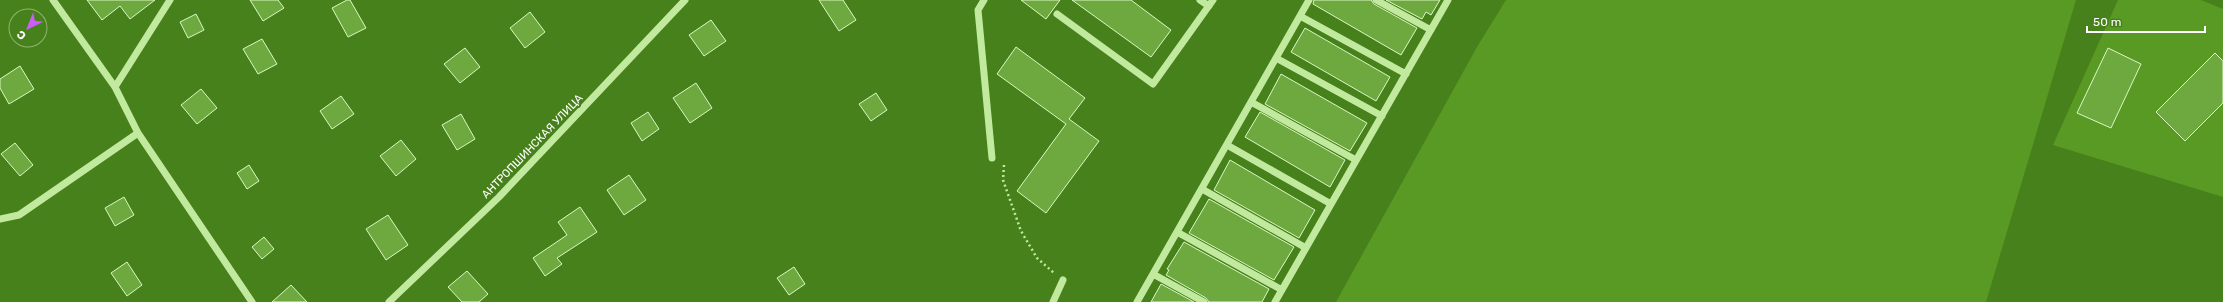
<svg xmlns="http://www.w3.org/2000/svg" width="2223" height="302" font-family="Rubik,sans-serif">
<rect width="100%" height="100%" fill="#47811b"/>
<path fill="#599a24" d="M1506 0H2076L1986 302H1336L1477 47Z
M2118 0H2201L2223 9V197L2053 145Z"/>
<path fill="#6ea93f" stroke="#dbf7c4" d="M87 0H155L130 19 120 6 102 20Z
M250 0H278L284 8 263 21Z
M347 0H350L366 28 348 37 332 8Z
M819 0H843L856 20 839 31Z
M1021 0H1060L1046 19Z
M1072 0H1131L1171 30 1151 57Z
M1314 0H1371L1374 4 1417 28 1401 55 1313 4Z
M1386 0H1440L1431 15 1426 12 1422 19Z
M530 12 545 32 525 48 510 28Z
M196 14 204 30 188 38 180 22Z
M711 20 726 41 704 56 689 35Z
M1305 28 1390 77 1376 101 1291 52Z
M262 39 277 64 258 74 243 49Z
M1016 47 1085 98 1069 119 1099 141 1046 213 1017 191 1066 124 997 74Z
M465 48 480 67 460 83 444 64Z
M2108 48 2141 64 2111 128 2077 113Z
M2215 53 2223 61V103L2185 141 2156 112Z
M20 66 34 89 9 104 0 88V79Z
M1281 74 1367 123 1350 151 1265 104Z
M696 83 712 108 690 123 673 98Z
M201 89 217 108 197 124 181 105Z
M876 93 887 110 871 121 859 104Z
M341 96 354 114 332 129 320 111Z
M648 112 659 129 642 141 631 123Z
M1260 112 1345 160 1330 187 1245 137Z
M461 114 475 139 457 150 442 125Z
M401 140 416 159 396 176 380 156Z
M15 143 33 165 20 176 1 154Z
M1230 160 1315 210 1299 238 1214 190Z
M249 165 259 181 247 189 237 173Z
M629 175 646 200 624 215 607 190Z
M124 197 134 215 115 226 105 208Z
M1209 199 1294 247 1274 280 1189 233Z
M580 207 597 232 557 258 562 264 545 276 533 258 567 235 558 222Z
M388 215 408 245 386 260 366 229Z
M264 237 274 249 262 259 252 247Z
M1184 242 1269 289 1262 302H1209L1206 298 1166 275 1169 270 1167 269Z
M127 262 142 285 127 296 111 273Z
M794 267 805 284 789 295 777 278Z
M467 271 488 294 479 302H462L448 287Z
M1161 284 1194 302H1151Z
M291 285 307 302H272Z"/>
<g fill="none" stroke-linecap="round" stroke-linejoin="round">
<path stroke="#c1ea9f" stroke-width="2.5" stroke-dasharray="2 3" stroke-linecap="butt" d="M1004 165 1003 180 1021 231 1037 258 1054 273"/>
<path stroke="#c1ea9f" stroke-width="7" d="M53 0 115 87 138 133 252 302
M984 0 978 10 992 158
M1200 0 1209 6
M1376 0 1431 30
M1057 14 1153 84 1213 0
M1300 16 1406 74
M1276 58 1382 116
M115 87 170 0
M1251 102 1356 160
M1227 145 1331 204
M1202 189 1306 248
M0 219 19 215 138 133
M1177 232 1282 290
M1153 274 1204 302
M389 302 499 197 685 0
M1053 302 1063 280
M1137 302 1309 0
M1275 302 1448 0"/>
</g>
<g text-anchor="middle" stroke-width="4" stroke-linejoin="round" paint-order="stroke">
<g font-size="11" fill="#fff" stroke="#47811b">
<text transform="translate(532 146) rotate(-46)" y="4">АНТРОПШИНСКАЯ УЛИЦА</text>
</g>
</g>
<g transform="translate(28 28) rotate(223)"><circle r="19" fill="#47811b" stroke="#91b376"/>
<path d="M0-3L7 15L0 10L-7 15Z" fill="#ce5cfb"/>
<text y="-6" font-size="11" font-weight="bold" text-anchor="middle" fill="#ffffff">С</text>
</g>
<path d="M2087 26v6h118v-6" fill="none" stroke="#ffffff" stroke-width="2"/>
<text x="2093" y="26" font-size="12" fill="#ffffff" stroke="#47811b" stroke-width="3" paint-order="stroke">50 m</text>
</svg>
